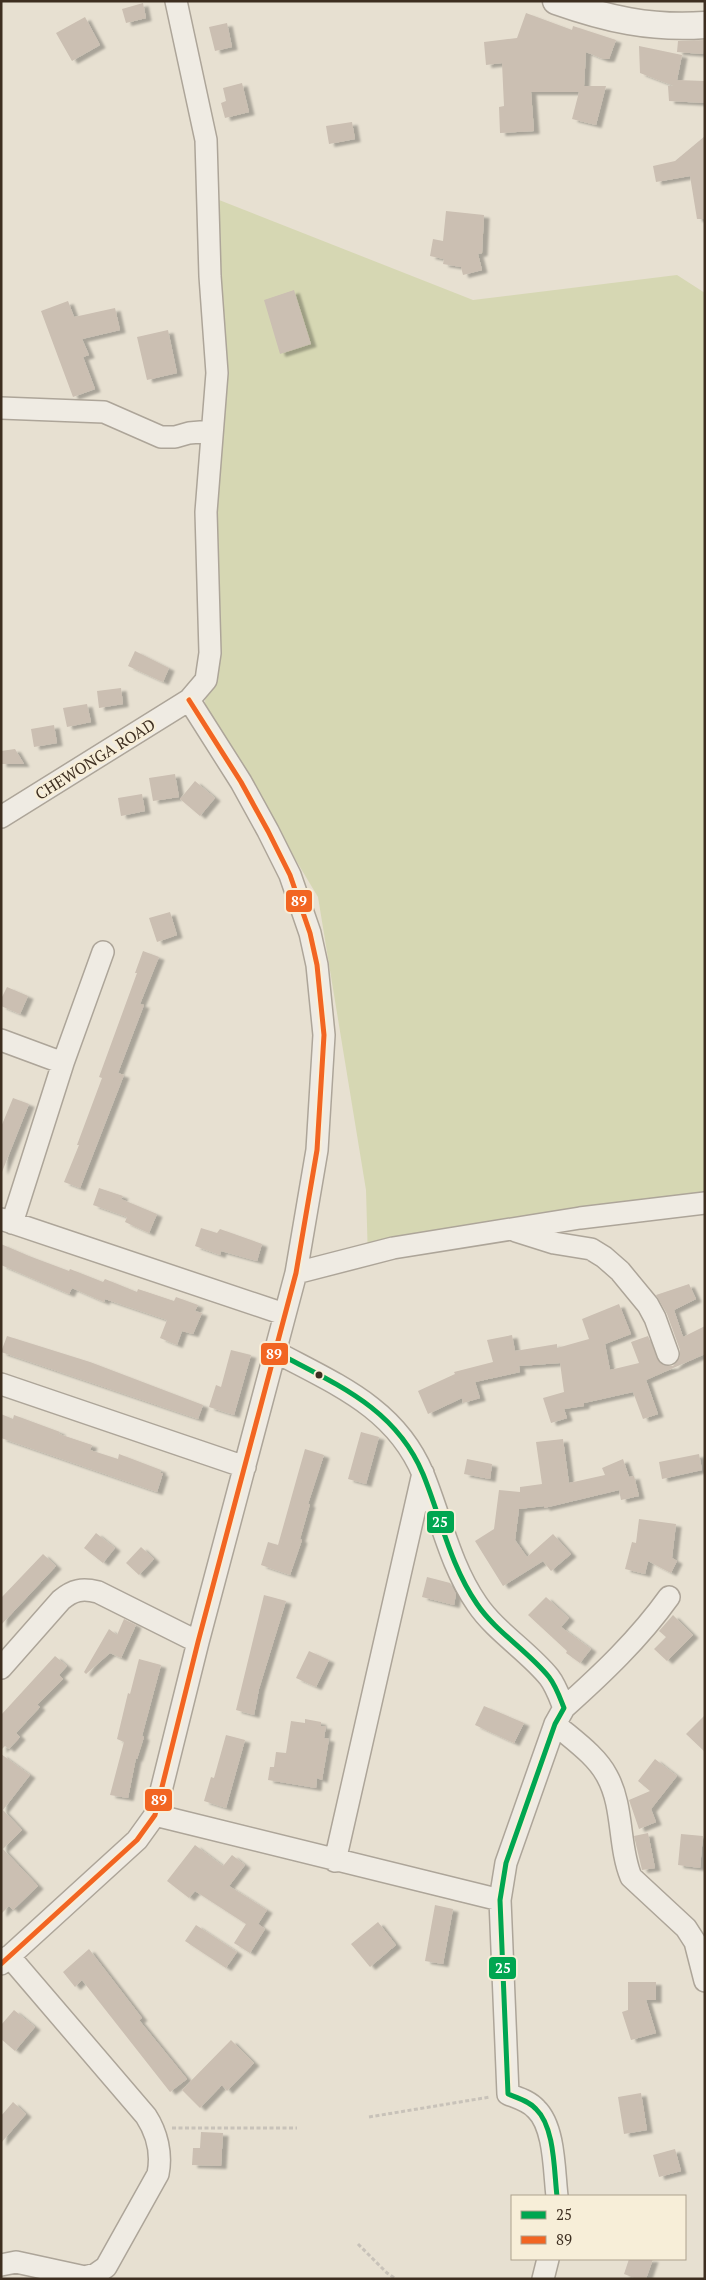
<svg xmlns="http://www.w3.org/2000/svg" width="706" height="2280" font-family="'PT Serif',serif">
<defs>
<filter id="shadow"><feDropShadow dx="5.5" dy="3" stdDeviation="1" flood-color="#0004"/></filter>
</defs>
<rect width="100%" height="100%" fill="#e7e0d1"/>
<path fill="#d6d7b3" d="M214 198 473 300 677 275 705 293V1191L368 1260 366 1190 318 897 205 709Z"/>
<path fill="#cbbfb2" filter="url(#shadow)" d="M143 3 146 18 126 23 122 9Z
M526 13 572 30 573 26 616 40 609 59H603L586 52 584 86H606L596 125 572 119 579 92H531L534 131 500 133 499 107 504 106 502 63 486 65 484 42 517 38Z
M85 17 100 45 72 61 56 33Z
M227 23 232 47 215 51 209 27Z
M705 40 703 54 677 52 678 41Z
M639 46 682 55 677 80 705 81V103L669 101 668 86H674L640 73Z
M242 83 249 112 225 118 221 103 226 101 223 88Z
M352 122 355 139 329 144 326 126Z
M705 136V219H697L690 176 656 182 653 166 675 161Z
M446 211 484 215 482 253 478 254 482 270 463 275 461 267 443 264 444 259 430 256 433 239 443 241Z
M294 290 311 344 280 354 264 300Z
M68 301 74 317 115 308 120 330 82 339 89 355 83 357 95 389 73 397 41 311Z
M168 330 177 373 147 380 137 337Z
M135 651 169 668 163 682 128 666Z
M121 688 123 704 99 708 97 691Z
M87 704 91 722 67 727 63 708Z
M54 725 57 743 34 747 31 729Z
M15 749 24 764H1V751Z
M175 774 179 797 153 801 149 778Z
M195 781 215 798 200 816 180 799Z
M142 794 145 811 121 816 118 798Z
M170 912 177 935 157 942 149 918Z
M143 951 159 957 140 1004 144 1005 118 1073 124 1075 80 1188 64 1182 79 1145H77L102 1078 99 1077 137 973H135Z
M7 987 28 996 20 1014 1 1006V999Z
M13 1098 29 1104 2 1172 1 1127Z
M99 1188 123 1196 121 1199 157 1214 149 1233 125 1222 127 1217 93 1205Z
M201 1228 217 1233 220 1229 262 1244 257 1261 221 1251 220 1255 195 1246Z
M1 1244 29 1256 69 1271 70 1269 103 1282 105 1279 137 1292 138 1289 174 1301 176 1297 198 1305 195 1311 202 1313 193 1334 182 1331 177 1345 160 1338 167 1320 105 1299 104 1302 72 1288 69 1294 1 1265Z
M689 1284 696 1299 674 1310 683 1337 705 1326V1354L646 1380 658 1414 643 1419 633 1392 584 1403V1406L564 1409 567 1418 551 1423 543 1398 564 1392 560 1363 519 1366 520 1372 475 1382 480 1398 463 1403 462 1398 428 1414 418 1391 455 1374 454 1372 493 1362 487 1340 512 1335 515 1351 557 1344V1348L589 1339 582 1319 619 1304 631 1334 605 1344 610 1370 639 1363 631 1342 648 1336 660 1363 666 1366H673L680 1357V1350L667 1314 656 1295Z
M7 1336 90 1362 203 1405 198 1419 1 1352Z
M231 1350 251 1355 234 1415 209 1407 216 1385 221 1387Z
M1 1414 13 1419 14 1415 60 1432 59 1434 92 1445 90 1450 118 1459 119 1454 161 1470 160 1473H163L157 1492 1 1438Z
M361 1432 379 1437 366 1484 348 1479Z
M563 1439 569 1483 605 1475 602 1468 623 1459 629 1477 634 1476 639 1496 621 1500 619 1490 544 1508V1506L519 1509 515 1540 527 1557 553 1534 571 1554 551 1571 543 1561 503 1586 475 1541 494 1529 499 1490 520 1492V1487L542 1484 536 1442Z
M305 1449 324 1455 308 1504H310L300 1539 302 1540 290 1575 261 1565 268 1542 278 1545Z
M699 1454 702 1470 662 1479 659 1462Z
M467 1459 492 1464 490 1479 464 1474Z
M639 1519 676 1524 672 1558 677 1561 671 1573 648 1561 645 1574 625 1569 632 1542 636 1543Z
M96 1533 115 1548 103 1563 84 1548Z
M141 1547 154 1559 139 1575 126 1563Z
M43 1554 56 1566 1 1625V1598Z
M427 1577 450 1583 456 1594 454 1605 422 1597Z
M264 1595 286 1601 259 1689 254 1715 236 1710Z
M546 1597 569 1618 561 1627 591 1649 580 1663 566 1653 567 1651 528 1615Z
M673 1615 693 1635 667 1661 654 1649 666 1637 659 1631Z
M124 1619 136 1625 121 1658 110 1653 86 1674 84 1672 109 1629 117 1635Z
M309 1651 329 1660 316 1687 296 1678Z
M55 1656 67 1666 59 1675 63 1679 37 1705 40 1707 16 1733 20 1737 9 1749 5 1746 1 1750V1715Z
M139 1659 161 1665 142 1736 144 1737 137 1759 136 1758 128 1798 110 1795 124 1742 117 1739 128 1693 130 1694Z
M484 1706 524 1723 514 1743 475 1725Z
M705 1715V1752L686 1734Z
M305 1719 321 1722V1726H326L324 1738 329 1739 322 1780 317 1778 316 1788 268 1780 270 1767H274L276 1752 286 1753 291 1721 305 1723Z
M226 1735 245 1740 226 1808 204 1801 211 1777 214 1778Z
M1 1754 30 1775 3 1810 22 1830 3 1849 38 1886 13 1910 9 1906 1 1914Z
M655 1759 677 1776 651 1809 656 1822 639 1829 629 1800 650 1791 638 1781Z
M648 1833 655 1868 642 1870 634 1836Z
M681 1834 703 1836 700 1868 678 1865Z
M195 1845 223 1866 232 1855 245 1865 229 1886 267 1910 258 1924 265 1929 250 1953 234 1943 246 1924 195 1891 189 1898 167 1881Z
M435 1905 453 1909 443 1964 425 1961Z
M378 1922 396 1945 370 1967 351 1944Z
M196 1925 237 1952 226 1968 185 1941Z
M89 1949 142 2018 139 2020 187 2079 170 2092 82 1980 75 1987 63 1972Z
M628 1982H656V2000H646L656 2033 631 2040 622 2012 628 2010Z
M14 2010 35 2027 15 2051 1 2039V2025Z
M231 2040 254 2063 227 2091 222 2085 200 2108 182 2090Z
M641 2093 647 2130 624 2134 618 2097Z
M13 2102 26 2114 1 2143V2116Z
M201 2132 223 2133 221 2166 192 2165 193 2148H200Z
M675 2149 681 2171 659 2177 653 2155Z
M629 2259H653L646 2279H637L624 2274Z"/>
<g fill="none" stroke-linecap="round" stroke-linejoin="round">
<defs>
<path id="minor" d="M1 408 104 412 161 437H175L189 433 212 431
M1 817 189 700 206 680 210 653 206 512 217 373 210 276 206 140 176 1
M1 1040 63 1063
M1 1219 284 1314
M12 1223 63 1063 103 952
M516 1231 554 1243 591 1249 604 1257 620 1271 648 1305 655 1318 668 1354
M296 1273 393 1248 580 1218 705 1203
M274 1351C335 1384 395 1407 423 1474 441 1518 450 1565 477 1604 495 1631 529 1652 549 1677 556 1686 560 1698 564 1708L555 1724 506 1863 500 1900 508 2094C518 2098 529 2101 536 2109 555 2127 554 2172 557 2196
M1 1384 245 1467
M1 1668 61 1600C73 1590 82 1588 98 1592L198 1642
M564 1708C602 1674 639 1639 669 1597
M555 1724C572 1739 596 1755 607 1776 624 1807 618 1845 631 1877L686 1928 695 1942 705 1981
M155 1815 500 1900
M335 1861 423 1473
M1 1964 137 1840 155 1815 198 1642 296 1273 317 1150 324 1035 317 965 310 933 290 875 268 831 241 782 189 700
M1 2265 16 2262 85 2277 96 2274 106 2267 158 2174C162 2154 157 2133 146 2116L9 1956
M543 2279 548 2259"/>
<path id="tertiary" d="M556 1C607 19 651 29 705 25"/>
</defs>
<use href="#minor" stroke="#ada599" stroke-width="24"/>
<use href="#tertiary" stroke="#ada599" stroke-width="29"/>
<path stroke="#c8c2b9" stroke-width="3" stroke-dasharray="4 2.5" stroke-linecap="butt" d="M369 2117 490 2097
M172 2128H297
M358 2244 387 2273 396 2279"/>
<use href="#minor" stroke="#efebe3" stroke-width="21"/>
<use href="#tertiary" stroke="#efebe3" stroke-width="26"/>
<defs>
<path id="bus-1" d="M274 1351C335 1384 395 1407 423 1474 441 1518 450 1565 477 1604 495 1631 529 1652 549 1677 556 1686 560 1698 564 1708L555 1724 506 1863 500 1900 508 2094C518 2098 529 2101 536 2109 555 2127 554 2172 557 2196"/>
<path id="bus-2" d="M1 1964 137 1840 155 1815 198 1642 296 1273 317 1150 324 1035 317 965 310 933 290 875 268 831 241 782 189 700"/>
</defs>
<use href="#bus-1" stroke="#f7eed8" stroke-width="9"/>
<use href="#bus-2" stroke="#f7eed8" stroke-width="9"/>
<use href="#bus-1" stroke="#00a651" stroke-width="5"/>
<use href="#bus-2" stroke="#f26522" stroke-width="5"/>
</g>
<circle fill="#3d2e20" stroke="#f7eed8" stroke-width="2" cx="319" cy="1375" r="4.5"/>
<g text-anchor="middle" stroke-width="5" stroke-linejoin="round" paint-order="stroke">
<g font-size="16" fill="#3d2e20" stroke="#f7eed8">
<text transform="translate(95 759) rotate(-32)" y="6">CHEWONGA ROAD</text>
</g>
</g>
<g stroke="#f7eed8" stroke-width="2">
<rect x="285" y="889" width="28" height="24" rx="5" fill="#f26522"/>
<rect x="260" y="1342" width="29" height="24" rx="5" fill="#f26522"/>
<rect x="426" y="1510" width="29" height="24" rx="5" fill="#00a651"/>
<rect x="144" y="1788" width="29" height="24" rx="5" fill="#f26522"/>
<rect x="488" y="1956" width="29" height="24" rx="5" fill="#00a651"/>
</g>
<g font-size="14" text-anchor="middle" font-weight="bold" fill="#fff">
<text x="299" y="906">89</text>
<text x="274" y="1359">89</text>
<text x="440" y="1527">25</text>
<text x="159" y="1805">89</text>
<text x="503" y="1973">25</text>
</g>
<rect width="706" height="2280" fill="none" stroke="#3d2e20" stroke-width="5"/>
<rect x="511" y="2195" width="175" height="65" fill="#f7eed8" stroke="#ada18e"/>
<rect x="521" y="2211" width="25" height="8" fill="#00a651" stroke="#ada18e"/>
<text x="556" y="2220" font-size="15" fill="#3d2e20">25</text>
<rect x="521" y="2236" width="25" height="8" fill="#f26522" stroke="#ada18e"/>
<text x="556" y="2245" font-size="15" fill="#3d2e20">89</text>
</svg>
